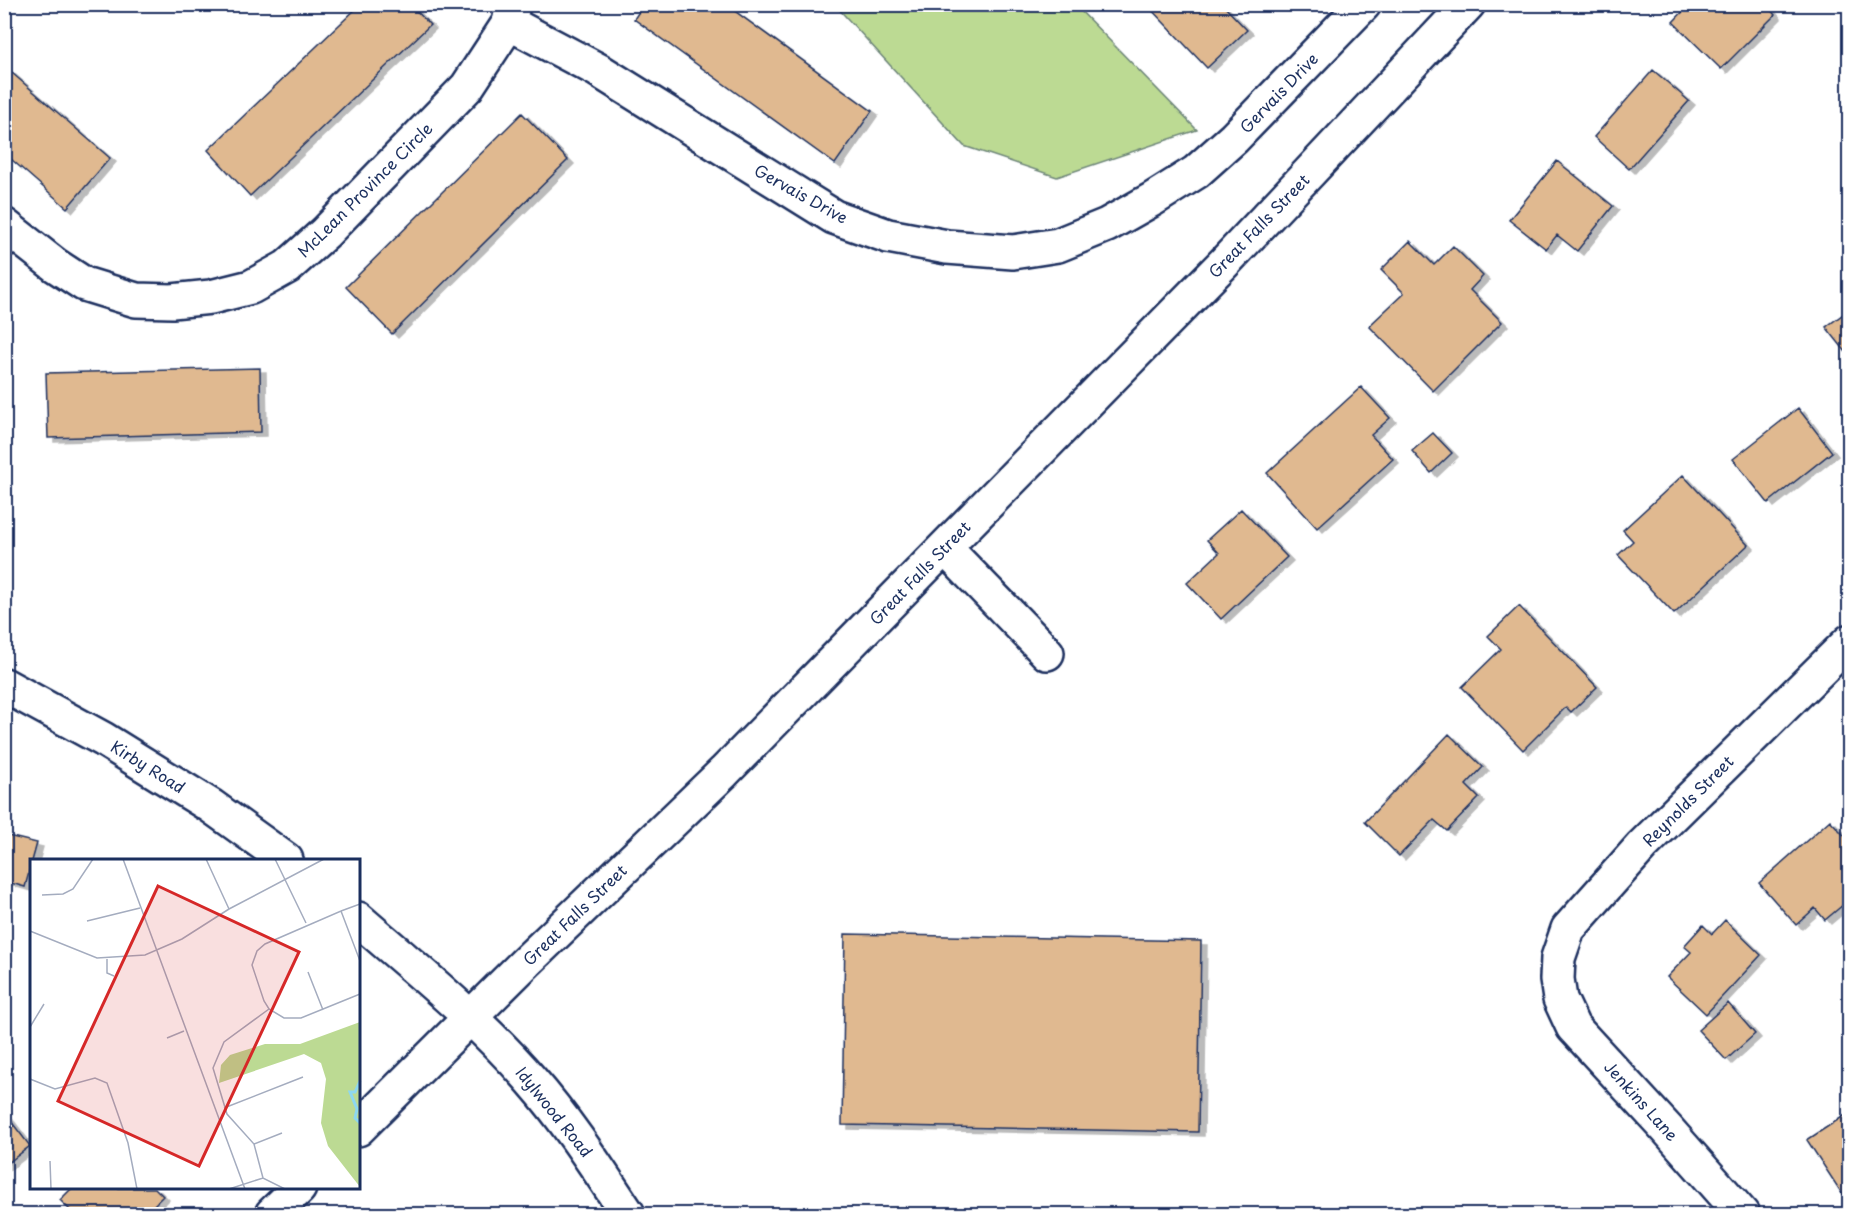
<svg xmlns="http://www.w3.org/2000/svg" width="1854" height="1219" font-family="'Playpen Sans',sans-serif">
<defs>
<filter id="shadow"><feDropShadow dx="6" dy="4" stdDeviation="0" flood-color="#0004"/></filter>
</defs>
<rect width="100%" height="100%" fill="#fff"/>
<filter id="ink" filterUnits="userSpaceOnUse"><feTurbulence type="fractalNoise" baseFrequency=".0167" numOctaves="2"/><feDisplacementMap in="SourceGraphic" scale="12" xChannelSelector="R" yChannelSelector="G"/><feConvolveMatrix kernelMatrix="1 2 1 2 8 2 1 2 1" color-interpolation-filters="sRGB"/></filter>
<g filter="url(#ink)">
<path fill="#bcda93" stroke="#6c8478" stroke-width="1.5" d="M835 5H1075L1197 130 1057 177 964 146Z"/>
<path fill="#e0b990" stroke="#1b2f5e" stroke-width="1.5" filter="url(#shadow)" d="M361 4H410L430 25 250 196 208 150Z
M644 4H725L872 111 835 164 634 19Z
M1146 4H1222L1247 30 1207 68Z
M1690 4H1766L1775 15 1721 69 1673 22Z
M4 66 110 158 67 208 4 153Z
M1653 70 1689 101 1629 169 1594 137Z
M522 113 568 160 392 334 346 287Z
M1557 161 1613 206 1577 251 1557 235 1546 249 1509 220Z
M1410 241 1434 265 1453 246 1483 276 1470 290 1502 322 1433 391 1369 326 1404 293 1381 270Z
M1850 309V357L1826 327Z
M260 368 261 432 48 438 46 373Z
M1361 387 1390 418 1371 435 1393 459 1317 528 1267 473Z
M1798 408 1832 452 1768 503 1733 459Z
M1433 433 1452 453 1431 473 1412 451Z
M1683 475 1748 545 1674 614 1618 555 1633 541 1623 530Z
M1241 509 1287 557 1221 619 1187 583 1219 553 1207 540Z
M1519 606 1597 687 1571 712 1566 707 1523 750 1462 687 1501 649 1488 636Z
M1449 734 1483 767 1466 785 1479 798 1447 831 1434 820 1399 856 1365 822Z
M1830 820 1850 842V899L1825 920 1815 908 1796 925 1759 883Z
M4 835 37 843 25 887 4 881Z
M1725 920 1761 955 1706 1014 1667 977 1691 952 1684 946 1703 925 1712 934Z
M845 934 1201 941 1198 1132 842 1125Z
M1728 1003 1755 1034 1726 1060 1698 1030Z
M1850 1112V1206L1807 1140Z
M7 1116 30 1146 4 1166V1118Z
M72 1188H155L163 1196 145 1214H74L60 1200Z"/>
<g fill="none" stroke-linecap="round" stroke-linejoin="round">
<defs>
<path id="minor" d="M509 23 598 70 834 217 888 236 947 247 1013 252 1058 245 1107 225 1153 199 1196 172 1234 138 1364 4
M4 225 55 265 84 284 136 300 172 301 211 297 251 287 287 267 325 233 467 87 509 23 513 4
M945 548 1047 653
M1742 1214 1667 1129 1573 1027 1560 999 1557 979 1558 958 1568 929 1642 846 1850 641"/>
<path id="major" d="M4 685 103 739 211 806 286 860
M358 919C418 971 480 1021 532 1081 568 1122 598 1169 628 1214
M358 1129 525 963 724 772 1224 263 1468 4
M272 1214 299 1188"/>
</defs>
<use href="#minor" stroke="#1b2f5e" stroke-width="38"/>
<use href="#major" stroke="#1b2f5e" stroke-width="38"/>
<use href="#minor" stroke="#fff" stroke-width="33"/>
<use href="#major" stroke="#fff" stroke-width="33"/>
</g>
</g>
<g text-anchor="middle" stroke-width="6" stroke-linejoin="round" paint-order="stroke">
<g font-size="16" fill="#1b2f5e" stroke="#fff">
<text transform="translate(1279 93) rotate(-46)" y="6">Gervais Drive</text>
<text transform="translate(365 190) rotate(-45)" y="6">McLean Province Circle</text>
<text transform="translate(801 194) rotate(29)" y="6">Gervais Drive</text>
<text transform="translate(1259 226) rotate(-46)" y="6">Great Falls Street</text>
<text transform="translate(920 573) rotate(-46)" y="6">Great Falls Street</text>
<text transform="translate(148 767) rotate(32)" y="6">Kirby Road</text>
<text transform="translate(1688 801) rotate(-45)" y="6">Reynolds Street</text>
<text transform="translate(575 915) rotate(-44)" y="6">Great Falls Street</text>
<text transform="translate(1641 1101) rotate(48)" y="6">Jenkins Lane</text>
<text transform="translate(554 1112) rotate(51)" y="6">Idylwood Road</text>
</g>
</g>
<g transform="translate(30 859)">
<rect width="330" height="330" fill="#fff"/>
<path d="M330 163V328L298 287 291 264 296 220 291 204 274 195 189 224 191 206 200 196 235 185H270Z" fill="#bcda93"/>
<path fill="none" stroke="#8ed7ef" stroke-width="3" d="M330 222 325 233H320L327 250 325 259 330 264"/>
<path fill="none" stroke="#a4acbf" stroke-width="1.5" d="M93 0 215 330M176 0 199 50M245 0 276 64M12 36 33 35 43 30 63 0M311 52 330 45M57 62 110 49M0 72 67 99 115 96 152 80 199 50 294 0M77 100V114L84 117M330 102 311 52 235 85 227 92 222 106 234 142 239 150 254 159H271L330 135M278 113 293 151M0 168 14 145M137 179 154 172M0 220 25 230 65 219 77 224 98 284 107 330M194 249 273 218M224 285 252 274M20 302 21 330M233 319 224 285 197 255 183 209 194 183 239 150M199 330 233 319 255 330"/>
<path fill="#d62828" fill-opacity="0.15" stroke="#d62828" stroke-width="3" d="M128 27 269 93 169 307 28 242Z"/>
<rect width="330" height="330" fill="none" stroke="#1b2f5e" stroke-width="3"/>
</g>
<rect width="1854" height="1219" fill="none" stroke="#fff" stroke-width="24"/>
<rect x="12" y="12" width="1830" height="1195" fill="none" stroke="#1b2f5e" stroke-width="2" filter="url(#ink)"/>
</svg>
